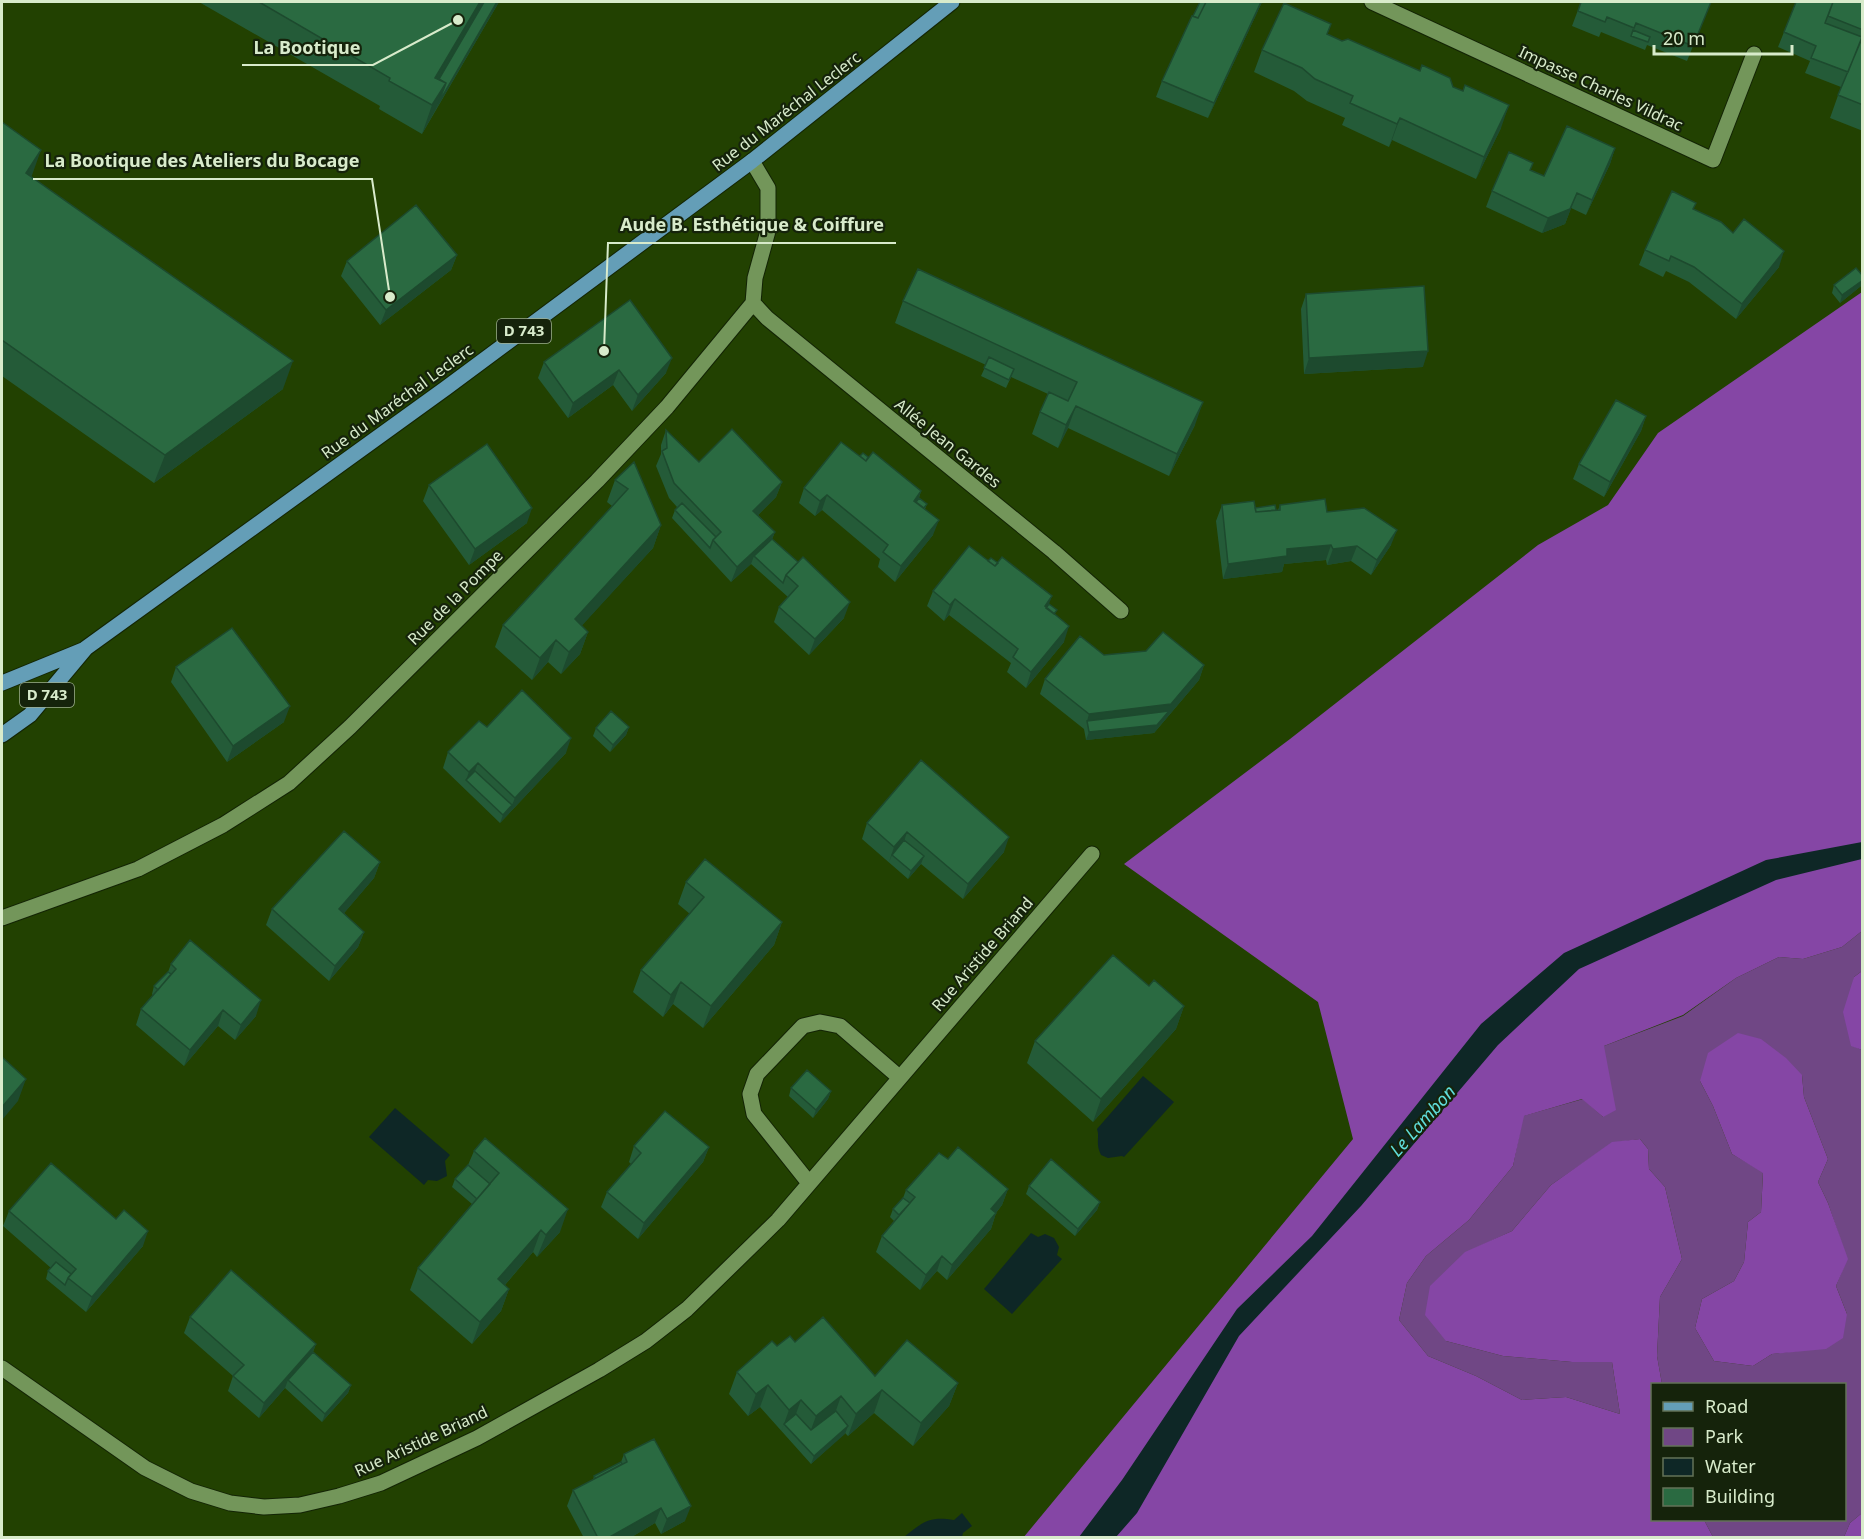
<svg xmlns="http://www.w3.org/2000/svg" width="1864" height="1539" font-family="'Noto Sans',sans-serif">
<rect width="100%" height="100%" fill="#224101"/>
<path fill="#704785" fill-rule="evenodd" d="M1862 931V971L1854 977 1851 1045 1862 1050V1513L1850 1523 1844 1537H1713L1704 1520H1844V1384H1662L1657 1356 1660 1297 1682 1259 1665 1187 1649 1169 1648 1149 1640 1139 1612 1143 1551 1185 1512 1231 1465 1253 1446 1341 1503 1356 1572 1362H1612L1620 1414 1566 1397 1522 1400 1476 1376 1428 1356 1399 1320 1407 1283 1426 1256 1469 1220 1513 1166 1523 1116 1583 1099 1603 1117 1604 1046 1683 1016 1736 978 1779 957 1803 959 1842 947ZM1802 1075 1804 1097 1828 1159 1818 1182 1828 1203 1847 1259 1836 1286 1847 1314 1797 1351 1772 1354 1753 1366 1714 1361 1695 1328 1702 1299 1734 1281 1744 1262 1748 1222 1761 1212 1763 1172 1732 1154 1713 1106 1700 1081Z"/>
<path fill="#8546a5" d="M1862 292V931L1842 947 1803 959 1779 957 1736 978 1683 1015 1604 1046 1616 1110 1603 1117 1582 1099 1524 1116 1513 1166 1469 1220 1426 1256 1407 1283 1399 1320 1428 1356 1476 1376 1522 1400 1566 1397 1620 1414 1612 1362H1572L1503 1356 1446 1341 1425 1315 1430 1286 1465 1252 1512 1231 1551 1185 1612 1142 1640 1139 1648 1149 1649 1169 1665 1187 1682 1259 1660 1297 1657 1356 1662 1384H1652V1520H1704L1713 1537 1023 1538 1353 1139 1318 1002 1124 864 1290 739 1538 545 1608 505 1658 433Z
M1862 971V1050L1851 1046 1843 1012 1854 977Z
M1738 1033 1761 1039 1786 1058 1802 1075 1804 1097 1828 1159 1818 1182 1828 1203 1848 1259 1836 1286 1847 1314 1843 1338 1826 1349 1772 1354 1753 1366 1714 1361 1695 1328 1702 1299 1734 1281 1744 1262 1748 1222 1761 1212 1763 1173 1732 1154 1713 1106 1700 1081 1708 1053Z
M1862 1513V1537H1844L1850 1523Z"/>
<path fill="#0e2726" d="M1862 842V859L1776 880 1579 969 1498 1045 1361 1206 1239 1336 1137 1513 1116 1537H1079L1122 1480 1237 1309 1312 1236 1481 1024 1564 953 1766 860Z
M1143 1076 1174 1102 1124 1157 1122 1156 1108 1158 1101 1155C1095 1143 1100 1137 1097 1129Z
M395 1108 450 1155 445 1161 447 1176 437 1181 428 1180 424 1185 369 1137Z
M1031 1233 1038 1237 1045 1234 1054 1238 1059 1247 1057 1255 1062 1259 1012 1314 984 1289Z
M962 1513 972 1526 963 1533 962 1537H904C923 1522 929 1516 954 1520Z"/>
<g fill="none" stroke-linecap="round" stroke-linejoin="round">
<defs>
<path id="minor" d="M1372 2 1713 160 1754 54
M753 303 767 318 1054 552 1121 611
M2 918 138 869 223 825 289 783 350 727 597 481 667 407 753 303 755 278 768 231V188L752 161
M809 1183 754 1114 750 1094 757 1074 803 1026 820 1022 840 1026 899 1077
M2 1368 145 1468 191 1491 230 1503 264 1507 300 1505 339 1496 381 1483 477 1438 599 1370 646 1341 687 1309 778 1220 1092 854"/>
<path id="primary" d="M2 683 83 650
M2 735 30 715 86 648 446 388 752 161 952 2"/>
</defs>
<use href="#minor" stroke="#132405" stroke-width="17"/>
<use href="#primary" stroke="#132405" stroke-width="17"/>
<use href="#minor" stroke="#73965a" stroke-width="15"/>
<use href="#primary" stroke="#649eb7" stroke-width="15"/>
</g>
<path fill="#245b38" d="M199 2H499L422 134 379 109 380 106Z
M1262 2 1208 118 1156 97 1162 81 1193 16Z
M1581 2H1711L1687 61 1647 45 1645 50 1601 32 1599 37 1572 26Z
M1863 2V131L1830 118 1841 87 1805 73 1810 61 1778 47 1784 32Z
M1331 24 1327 35 1453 87 1501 128 1476 179 1392 140 1389 147 1342 125 1345 118 1307 101 1294 91 1254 72 1262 50Z
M2 122 31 177 283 389 154 483 2 376Z
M1615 148 1610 164 1586 215 1571 208 1565 224 1542 233 1486 207 1492 191 1531 170 1544 176Z
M1694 209 1733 233 1779 267 1736 319 1689 282 1666 271 1663 277 1639 265 1645 250Z
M457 255 451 270 380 325 341 276 347 261Z
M1863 276V283L1861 286 1840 303 1832 293 1834 285Z
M1306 294 1423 367 1304 374 1301 309Z
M903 301 1195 425 1169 476 1068 428 1058 448 1032 434 1040 412 1048 394 1011 377 1006 388 981 376 986 365 895 323Z
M544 362 666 373 632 411 613 385 568 418 538 378Z
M1646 416 1641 431 1604 497 1573 479 1579 464Z
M666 430 699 462 782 482 776 497 758 515 775 532 772 539 844 618 809 655 774 622 779 607 788 597 751 564 731 582 672 518 675 510 677 507 669 498 656 466 661 454V445Z
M860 456 868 457 921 491 919 498 927 504 925 509 933 535 895 582 878 567 880 559 822 510 815 516 799 503 804 488Z
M634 462 661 525 653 548 581 626 588 632 580 654 561 674 548 662 532 680 495 647 503 625 612 506 607 502 615 480Z
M429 485 527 523 469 565 423 501Z
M1222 505 1276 510H1278L1280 505 1327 512 1391 545 1371 575 1351 561 1327 565 1326 560 1284 564 1282 572 1223 579 1216 521Z
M988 561 1049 604 1055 615 1064 642 1026 688 1007 672 1011 663 949 615 944 621 927 606 933 591Z
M1146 651 1204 665 1199 680 1154 733 1086 740 1084 729 1040 694 1045 679 1104 655Z
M176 667 284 722 227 762 171 682Z
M487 727 566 753 500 823 443 768 448 752Z
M629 727 626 735 610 752 593 736 596 728Z
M867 823 1004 852 963 899 921 864 908 879 862 839Z
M380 862 374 878 344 913 364 932 358 947 329 981 266 925 272 909Z
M686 882 782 922 774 945 703 1028 673 1004 663 1017 633 992 641 970 690 914 678 904Z
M171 964 256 1016 235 1040 218 1026 184 1066 136 1025 141 1009 153 996 152 994 154 986 168 972Z
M1149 986 1184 1006 1176 1029 1093 1122 1027 1063 1035 1041Z
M791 1088 831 1091 828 1099 813 1118 789 1096Z
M485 1138 560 1232 537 1257 533 1252 505 1285 509 1289 501 1311 472 1344 410 1290 418 1268 472 1204 452 1187 455 1179 468 1165 474 1151Z
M634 1146 709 1147 703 1162 638 1239 601 1207 607 1192 631 1164 629 1162Z
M948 1159 1008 1189 1002 1205 996 1213 991 1229 947 1280 937 1271 920 1290 876 1252 882 1236 894 1221 890 1217 893 1209 903 1198 906 1190Z
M1029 1186 1100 1202 1097 1210 1075 1236 1026 1194Z
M9 1211 143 1246 86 1312 46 1279 48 1271 51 1268 3 1226Z
M190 1317 316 1344 313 1352 351 1385 348 1393 322 1422 285 1388 259 1418 228 1391 233 1376 184 1333Z
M795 1342 875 1376 958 1383 949 1406 913 1446 874 1413 848 1436 845 1433 811 1464 760 1407 748 1416 729 1394 737 1372 777 1346Z
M624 1454 685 1521 661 1534 655 1523 630 1538H584L567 1506 573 1490 593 1480 594 1476 621 1462Z"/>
<path fill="#1d4a2e" d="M480 2H486L429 99 435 78Z
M497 2H499L435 111 438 104Z
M1261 2H1262L1208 118 1214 103Z
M446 83 435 111 422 134 432 105Z
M1509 105 1501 128 1476 179 1484 157Z
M1400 118 1392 140 1389 147 1397 124Z
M1615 148 1610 164 1586 215 1592 200Z
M41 150 31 178 26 173Z
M1577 193 1565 224 1542 233 1548 218Z
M1784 251 1779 267 1736 319 1742 304Z
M457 255 451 270 380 325 386 310Z
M1863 280 1861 286 1840 303 1842 295Z
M1428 351 1423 367 1304 374 1309 358Z
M672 358 666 373 632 411 638 395Z
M293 361 283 389 154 483 165 455Z
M619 370 613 385 568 418 573 403Z
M1203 402 1195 425 1169 476 1177 454Z
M1076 406 1068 428 1058 448 1066 425Z
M1646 416 1641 431 1604 497 1610 482Z
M782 482 776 497 747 526 753 511Z
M921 491 916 506 914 501Z
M827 495 822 510 815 516 820 501Z
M532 508 527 523 469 565 475 549Z
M939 520 933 535 895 582 901 566Z
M661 525 653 548 567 642 575 619Z
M1397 530 1391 545 1371 575 1377 560Z
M775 532 769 547 754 556 751 564 731 582 737 567Z
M1331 545 1326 560 1284 564 1282 572 1223 579 1228 564 1287 549Z
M1357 546 1351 561 1327 565 1333 549Z
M1052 596 1046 612 1045 606Z
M955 599 949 615 944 621 950 605Z
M850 602 844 618 809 655 815 639Z
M1069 626 1064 642 1026 688 1031 672Z
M588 632 580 654 561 674 569 652Z
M556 640 548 662 532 680 540 658Z
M1204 665 1199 680 1154 733 1086 740 1089 732 1087 721 1089 714Z
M290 706 284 722 227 762 233 746Z
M629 727 626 735 610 752 613 745Z
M571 738 566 753 500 823 503 815 512 805 515 798Z
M478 763 472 778 466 780 463 788 469 772Z
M907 832 902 848 892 855 889 862 894 847Z
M1009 837 1004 852 963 899 968 884Z
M924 856 921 864 908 879 911 871Z
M380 862 374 878 334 925 339 909Z
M782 922 774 945 703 1028 711 1006Z
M364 932 358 947 329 981 335 966Z
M681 982 673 1004 663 1017 671 995Z
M261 1000 256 1016 235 1040 241 1025Z
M1184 1006 1176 1029 1093 1122 1101 1099Z
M223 1010 218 1026 184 1066 190 1050Z
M26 1079 18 1101 2 1120V1107Z
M831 1091 828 1099 813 1118 816 1110Z
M709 1147 703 1162 638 1239 644 1223Z
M1008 1189 1002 1205 986 1225 991 1209Z
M1100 1202 1097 1210 1075 1236 1078 1229Z
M568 1209 560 1232 537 1257 546 1235Z
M996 1213 991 1229 947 1280 952 1265Z
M541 1230 533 1252 490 1302 498 1279Z
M148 1231 143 1246 86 1312 92 1297Z
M942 1256 937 1271 920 1290 926 1275Z
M509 1289 501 1311 472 1344 480 1322Z
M316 1344 310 1359 288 1380 285 1388 259 1418 264 1403Z
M958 1383 949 1406 913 1446 921 1423Z
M351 1385 348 1393 322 1422 325 1414Z
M768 1385 760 1407 748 1416 756 1394Z
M882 1390 874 1413 848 1436 856 1414Z
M841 1396 833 1419 808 1438 816 1416Z
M801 1400 793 1422 784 1424 781 1432 789 1410Z
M848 1426 845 1434 811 1464 814 1456Z
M691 1506 685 1521 661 1534 667 1519Z
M661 1508 655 1523 630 1538H608Z"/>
<path fill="#2a6a41" stroke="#1d4a2e" stroke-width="1.5" d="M259 2H480L435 78 446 83 432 105 389 81 390 78Z
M484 2H497L438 104 446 83 439 79Z
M1200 2H1206L1198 18 1193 16Z
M1206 2H1261L1214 103 1162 81 1192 16 1198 18Z
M1581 2H1711L1693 46 1636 23 1634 28 1607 17 1605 22 1578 11Z
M1796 2H1833L1825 23 1862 37 1848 72 1811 58 1816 46 1784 32Z
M1833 2H1863V30L1828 16Z
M1284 3 1331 24 1327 34 1342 41 1348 39 1420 71 1422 65 1450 78 1453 87 1463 91 1465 85 1509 105 1484 157 1400 118 1397 124 1350 103 1353 96 1315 79 1302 68 1262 50Z
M1633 30 1650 37 1648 42 1631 36Z
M1863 36V105L1838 95Z
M2 122 41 150 26 173 293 361 165 455 2 340Z
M1567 126 1615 148 1592 200 1577 193 1570 209 1548 218 1492 191 1509 152 1533 163 1530 170 1544 176Z
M1672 191 1696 203 1693 209 1721 222 1733 233 1744 219 1784 251 1742 304 1694 267 1671 256 1669 261 1645 250Z
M416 205 457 255 386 310 347 261Z
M1856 268 1863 276V280L1842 295 1834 285Z
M918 269 1203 402 1177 454 1076 406 1066 425 1040 412 1049 392 1068 401 1077 382 903 301Z
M1424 286 1428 351 1309 358 1306 294Z
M630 300 672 358 638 395 619 370 573 403 544 362Z
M989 357 1014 369 1009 380 984 368Z
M1616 400 1646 416 1610 482 1579 464Z
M732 429 782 482 753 511 775 532 737 567 713 540 721 532 674 483 662 451 667 448 666 430 699 462Z
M841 442 866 461 873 452 921 491 914 501 939 520 901 566 883 552 888 545 827 495 820 501 804 488Z
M487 444 532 508 475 549 429 485Z
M863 453 868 457 866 461 860 456Z
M634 462 661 525 575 619 588 632 569 652 556 640 540 658 503 625 628 489 615 480Z
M919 498 927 504 924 508 916 502Z
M1325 499 1327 512 1364 508 1397 530 1377 560 1357 546 1333 549 1331 545 1287 549V556L1228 564 1222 505 1254 501 1256 512 1280 510V505Z
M682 503 716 537 713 540 710 548 675 510Z
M1275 505 1276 510 1256 512 1255 508Z
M772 539 798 562 786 575 783 583 754 556Z
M969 546 995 566 1002 557 1052 596 1045 606 1069 626 1031 672 1013 657 1018 649 955 599 950 605 933 591Z
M803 557 850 602 815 639 779 607 798 586 786 575Z
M991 558 998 563 995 566 988 561Z
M1049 604 1057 610 1054 614 1046 608Z
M232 628 290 706 233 746 176 667Z
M1163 632 1204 665 1171 704 1089 714 1045 679 1080 636 1104 655 1146 651Z
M522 690 571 738 515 798 478 763 469 772 448 752 479 721 487 727Z
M611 711 629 727 613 745 596 728Z
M1169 711 1157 725 1089 732 1087 721Z
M921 760 1009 837 968 884 907 832 894 847 867 823Z
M475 771 512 805 503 815 466 780Z
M344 831 380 862 339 909 364 932 335 966 272 909Z
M904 840 924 856 911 871 892 855Z
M705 859 782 922 711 1006 681 982 671 995 641 970 704 897 686 882Z
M190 940 261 1000 241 1025 223 1010 190 1050 141 1009 176 969 171 964Z
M1113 955 1149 986 1154 980 1184 1006 1101 1099 1035 1041Z
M168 972 171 974 158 990 154 986Z
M2 1057 26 1079 2 1107Z
M807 1070 831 1091 816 1110 791 1088Z
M665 1111 709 1147 644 1223 607 1192 641 1153 634 1146Z
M485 1138 568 1209 546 1235 541 1230 498 1279 509 1289 480 1322 418 1268 499 1173 474 1151Z
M958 1147 1008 1189 991 1209 996 1213 952 1265 942 1256 926 1275 882 1236 915 1197 906 1190 939 1153 948 1159Z
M1051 1159 1100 1202 1078 1229 1029 1186Z
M51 1163 116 1219 124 1210 148 1231 92 1297 68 1278 76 1269 9 1211Z
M468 1165 490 1184 477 1199 455 1179Z
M903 1198 910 1203 899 1215 893 1209Z
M56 1262 71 1274 68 1278 65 1285 48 1271Z
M231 1270 316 1344 264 1403 233 1376 244 1365 190 1317Z
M823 1317 875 1376 907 1340 958 1383 921 1423 882 1390 856 1414 841 1396 816 1416 801 1400 789 1410 768 1385 756 1394 737 1372 772 1341 777 1346 790 1336 795 1342Z
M313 1352 351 1385 325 1414 288 1380Z
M836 1411 848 1426 814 1456 784 1424 796 1414 811 1430Z
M654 1439 691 1506 667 1519 661 1508 608 1538H598L573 1490 627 1462 624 1454Z
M621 1462 622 1464 596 1478 594 1476Z"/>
<g text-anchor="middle" stroke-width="4.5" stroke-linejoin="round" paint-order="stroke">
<g fill="#15230b" stroke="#9eaf91" stroke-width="1.5">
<rect x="497" y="319" width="54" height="24" rx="4.5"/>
<rect x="20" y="683" width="54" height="24" rx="4.5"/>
</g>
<g font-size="15" font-weight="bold" fill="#d8ebcb">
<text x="524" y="336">D 743</text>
<text x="47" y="700">D 743</text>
</g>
<g font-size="16" fill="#d8ebcb" stroke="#15230b">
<text transform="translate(1601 88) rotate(25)" y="6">Impasse Charles Vildrac</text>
<text transform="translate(786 111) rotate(-38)" y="6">Rue du Maréchal Leclerc</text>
<text transform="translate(397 401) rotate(-36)" y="6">Rue du Maréchal Leclerc</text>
<text transform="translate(948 443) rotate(39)" y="6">Allée Jean Gardes</text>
<text transform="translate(455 597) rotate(-45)" y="6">Rue de la Pompe</text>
<text transform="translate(982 954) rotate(-49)" y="6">Rue Aristide Briand</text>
<text transform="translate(421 1441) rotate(-25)" y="6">Rue Aristide Briand</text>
</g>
<g font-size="18" font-style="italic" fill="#60ddda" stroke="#15230b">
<text transform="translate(1423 1121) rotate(-48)" y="6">Le Lambon</text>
</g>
</g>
<path fill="none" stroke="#d8ebcb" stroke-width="2" d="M458 20L373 65H242M390 297L372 179H33M604 351L608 243H896"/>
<g fill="#d8ebcb" stroke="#15230b" stroke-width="2">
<circle cx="458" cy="20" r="6"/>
<circle cx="390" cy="297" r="6"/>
<circle cx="604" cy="351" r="6"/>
</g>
<g font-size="18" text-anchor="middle" font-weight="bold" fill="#d8ebcb" stroke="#15230b" stroke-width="4.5" stroke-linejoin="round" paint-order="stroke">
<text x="307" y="54">La Bootique</text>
<text x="202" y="167">La Bootique des Ateliers du Bocage</text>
<text x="752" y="231">Aude B. Esthétique &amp; Coiffure</text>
</g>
<rect width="1864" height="1539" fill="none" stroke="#d8ebcb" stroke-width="6"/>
<rect x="1651" y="1383" width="195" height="138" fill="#15230b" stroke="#637358" stroke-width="1.5"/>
<rect x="1663" y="1402" width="30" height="9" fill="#649eb7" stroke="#637358" stroke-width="1.5"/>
<text x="1705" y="1413" font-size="18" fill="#d8ebcb">Road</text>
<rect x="1663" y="1428" width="30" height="18" fill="#704785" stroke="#637358" stroke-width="1.5"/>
<text x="1705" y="1443" font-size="18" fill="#d8ebcb">Park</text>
<rect x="1663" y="1458" width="30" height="18" fill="#0e2726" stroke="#637358" stroke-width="1.5"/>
<text x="1705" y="1473" font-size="18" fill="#d8ebcb">Water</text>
<rect x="1663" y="1488" width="30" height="18" fill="#2a6a41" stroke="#637358" stroke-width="1.5"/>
<text x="1705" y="1503" font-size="18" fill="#d8ebcb">Building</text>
<path d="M1654 45v9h138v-9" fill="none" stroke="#d8ebcb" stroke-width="3"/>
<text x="1663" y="45" font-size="18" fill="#d8ebcb" stroke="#15230b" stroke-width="4.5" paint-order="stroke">20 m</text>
</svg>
